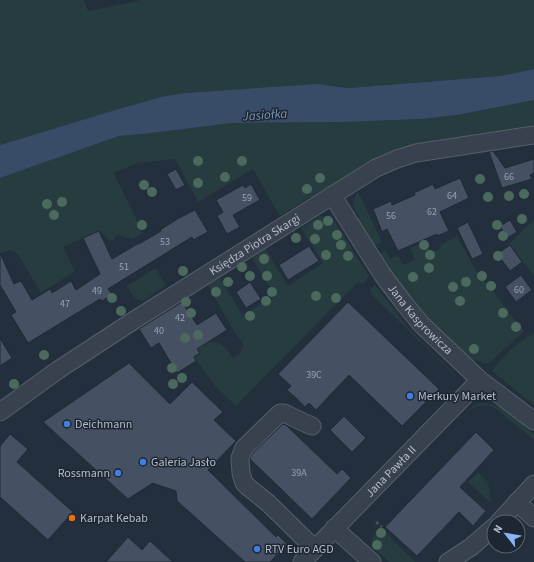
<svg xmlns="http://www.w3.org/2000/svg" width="534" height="562" font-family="'Source Sans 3',sans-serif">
<rect width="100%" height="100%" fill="#242f3e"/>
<path fill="#263c3f" d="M0 0H84L88 11 138 1V0H534V69L501 76 348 88 331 85 216 91 185 93 161 97 115 110 0 145Z
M534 100V129L465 138 312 200 310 197 280 216 253 169 198 202 175 159 138 163 114 173 143 233 132 239 117 235 114 240 110 241 99 231 63 247 75 271 41 293 18 254 10 250 0 253V178L119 136 143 134 232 123 342 122 422 119 457 115Z
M358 192 382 242 373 246 356 219 360 217 354 209 353 200Z
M320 216H326L333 219 369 276 363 284 358 282 236 406 216 387 194 357 200 353 197 348C215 337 222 342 233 358L240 353 244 345 234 331 208 285 220 278 242 315 276 296 252 258 266 249 288 286 323 263 301 228Z
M534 220V276L509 244Z
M457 236 475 269 524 331 488 364 476 360 474 362C432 330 408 296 379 255L385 250 390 259 398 255 403 265 415 260 410 248 426 242 431 253 438 250 442 244Z
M156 268 166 285 142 301C134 299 131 293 127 286Z
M375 285 407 326 455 375 456 377 372 295 370 291 371 288Z
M534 333V405L492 371C501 358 520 340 534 333Z
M481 403C502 402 519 422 534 434V440L495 408C484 403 476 405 467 412L474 405Z
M478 472 488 482 491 503 468 482Z
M381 528 415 562H389C382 555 371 548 372 538Z"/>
<path fill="#394c67" d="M534 69V100L457 115 422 119 342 122 232 123 143 134 119 136 0 178V145L115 110 161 97 185 93 318 84 348 88 501 76Z"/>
<path fill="#455162" stroke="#1f2835" d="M493 151 505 168 534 159V173L530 175 532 179 502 188 489 152Z
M176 169 185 185 176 190 167 174Z
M460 178 469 198 440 212 449 231 437 236V234L398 251 387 229 382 232 373 209 391 201 392 205 415 195 414 193 433 184 435 189Z
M251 184 260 200 233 215 240 227 227 234 217 216 223 212 216 200 243 185 245 188Z
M195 210 208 232 193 240 192 237 108 289 112 294 102 301 100 299 28 343 11 315 16 312 0 285V253L14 284 21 281 32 300 50 289 52 293 71 281 76 290 100 274 83 238 99 231 112 259 139 243V244L161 231 160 230 179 218Z
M510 220 517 232 507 238 500 226Z
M468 222 483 254 472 259 457 228Z
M510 245 522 262 510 271 497 254Z
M309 246 319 261 288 280 279 265Z
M521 275 532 290 516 302 505 287Z
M250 282 261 299 246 308 236 292Z
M182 302 197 325 216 313 227 330 197 349 200 353 194 357 196 361 177 373 159 343 151 348 139 329Z
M348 302 439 389 402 426 349 375 316 410 309 403 305 407 297 399 287 390 291 386 278 374Z
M0 338 12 358 0 366Z
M129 363 170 404 192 382 223 412 214 420 236 441 208 470 276 537 278 535 287 544 270 562H245L177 501 176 491 155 484 153 483 128 499 43 422Z
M344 416 366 438 352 452 330 430Z
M283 424 287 426 337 474 342 469 351 478 312 519 250 459 252 454Z
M476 432 494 450 460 487 486 511 473 526 459 512 417 556 385 527Z
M10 434 28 449 17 462 73 512 48 540 0 497V446Z
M128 537 142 550 150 541 173 562H106Z"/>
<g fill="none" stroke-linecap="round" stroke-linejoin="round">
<defs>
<g id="minor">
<path id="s1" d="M332 195 382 274 403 302 421 324 480 380 534 421"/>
<path id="s2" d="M0 412 58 370 136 319 376 168 397 159 416 153 534 135"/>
<path d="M312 426 307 424 284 413H280L244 448 240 458 241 473 244 483 247 486 268 503 315 549"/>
<path d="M517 502 534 518"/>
<path d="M499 522 534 484"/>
<path d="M334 528 372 562"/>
<path id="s3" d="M302 562 480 380"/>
<path d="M448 562 471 547 494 527"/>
</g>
</defs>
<use href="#minor" stroke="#565f6c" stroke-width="19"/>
<path stroke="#44595c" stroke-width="2.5" stroke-dasharray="3 3" stroke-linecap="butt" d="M376 522 382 527"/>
<use href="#minor" stroke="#38414e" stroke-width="17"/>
</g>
<g fill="#4b6a5d">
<circle cx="198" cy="161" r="5"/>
<circle cx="242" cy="161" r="5"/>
<circle cx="225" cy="177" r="5"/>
<circle cx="320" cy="178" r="5"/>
<circle cx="480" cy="179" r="5"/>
<circle cx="198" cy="183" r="5"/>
<circle cx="144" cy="185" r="5"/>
<circle cx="307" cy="189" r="5"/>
<circle cx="152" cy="192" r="5"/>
<circle cx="524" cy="194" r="5"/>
<circle cx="509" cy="196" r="5"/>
<circle cx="488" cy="197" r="5"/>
<circle cx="62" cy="202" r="5"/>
<circle cx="47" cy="204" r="5"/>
<circle cx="54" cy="215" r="5"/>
<circle cx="522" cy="219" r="5"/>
<circle cx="328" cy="221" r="5"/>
<circle cx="142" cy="225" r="5"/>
<circle cx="318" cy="225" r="5"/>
<circle cx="497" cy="225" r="5"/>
<circle cx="337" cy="235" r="5"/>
<circle cx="503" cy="236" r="5"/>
<circle cx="296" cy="238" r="5"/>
<circle cx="315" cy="239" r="5"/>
<circle cx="341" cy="245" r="5"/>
<circle cx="424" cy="245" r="5"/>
<circle cx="326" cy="255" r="5"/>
<circle cx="430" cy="255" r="5"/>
<circle cx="348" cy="256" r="5"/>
<circle cx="498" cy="256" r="5"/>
<circle cx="264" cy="259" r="5"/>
<circle cx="242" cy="267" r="5"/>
<circle cx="429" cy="268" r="5"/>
<circle cx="183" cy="271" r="5"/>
<circle cx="250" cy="276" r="5"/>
<circle cx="267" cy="276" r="5"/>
<circle cx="482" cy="276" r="5"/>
<circle cx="413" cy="277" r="5"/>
<circle cx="228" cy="282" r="5"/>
<circle cx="466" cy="282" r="5"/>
<circle cx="491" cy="286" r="5"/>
<circle cx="453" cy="287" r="5"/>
<circle cx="216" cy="292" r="5"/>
<circle cx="272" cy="292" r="5"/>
<circle cx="316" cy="296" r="5"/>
<circle cx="112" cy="298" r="5"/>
<circle cx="336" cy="298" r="5"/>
<circle cx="266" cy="301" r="5"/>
<circle cx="460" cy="301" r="5"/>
<circle cx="186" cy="302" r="5"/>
<circle cx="121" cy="311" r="5"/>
<circle cx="191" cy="313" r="5"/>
<circle cx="503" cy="313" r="5"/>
<circle cx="250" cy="316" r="5"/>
<circle cx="516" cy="327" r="5"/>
<circle cx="198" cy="335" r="5"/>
<circle cx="185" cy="338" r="5"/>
<circle cx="474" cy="349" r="5"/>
<circle cx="44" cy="355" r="5"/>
<circle cx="172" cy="368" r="5"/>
<circle cx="182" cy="378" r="5"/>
<circle cx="14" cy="384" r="5"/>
<circle cx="173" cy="384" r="5"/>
<circle cx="381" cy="533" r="5"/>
<circle cx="377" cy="545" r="5"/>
</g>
<g fill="#3f7fe0" stroke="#1d2633" stroke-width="1.5">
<circle cx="410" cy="396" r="4"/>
<circle cx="67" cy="424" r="4"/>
<circle cx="143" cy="462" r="4"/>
<circle cx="118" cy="473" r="4"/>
<circle cx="257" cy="549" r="4"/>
</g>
<circle fill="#e8710a" stroke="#1d2633" stroke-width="1.5" cx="72" cy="518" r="4"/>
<g text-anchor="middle" stroke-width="3" stroke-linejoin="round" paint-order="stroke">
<g font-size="10" fill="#98a1af">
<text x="509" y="180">66</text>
<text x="452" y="199">64</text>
<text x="247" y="201">59</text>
<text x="432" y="215">62</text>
<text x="391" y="219">56</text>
<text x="165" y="245">53</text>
<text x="124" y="270">51</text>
<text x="519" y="293">60</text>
<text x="97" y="294">49</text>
<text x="65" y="307">47</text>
<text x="180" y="321">42</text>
<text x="159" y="334">40</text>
<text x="314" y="378">39C</text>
<text x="299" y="476">39A</text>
</g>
<g font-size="12" fill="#b4bcc9" stroke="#1d2633">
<text dy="4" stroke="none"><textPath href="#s2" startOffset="305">Księdza Piotra Skargi</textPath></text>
<text dy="4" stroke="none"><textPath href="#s1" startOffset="153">Jana Kasprowicza</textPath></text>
<text dy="4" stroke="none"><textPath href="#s3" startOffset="127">Jana Pawła II</textPath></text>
</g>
<g font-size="12" fill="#b4bcc9" stroke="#1d2633" text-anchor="start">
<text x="418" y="400">Merkury Market</text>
<text x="75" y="428">Deichmann</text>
<text x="151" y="466">Galeria Jasło</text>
<text x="110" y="477" text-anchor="end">Rossmann</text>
<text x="80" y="522">Karpat Kebab</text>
<text x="265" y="553">RTV Euro AGD</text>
</g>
<g font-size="13" font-style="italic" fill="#7c92b1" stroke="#1d2633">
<text transform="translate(265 114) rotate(-4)" y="5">Jasiołka</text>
</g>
</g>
<g transform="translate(506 534) rotate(301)"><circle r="19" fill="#1d2633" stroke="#59626f"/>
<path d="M0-3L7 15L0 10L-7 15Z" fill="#8ab4f8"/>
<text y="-6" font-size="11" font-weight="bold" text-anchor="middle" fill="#b4bcc9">N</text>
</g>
</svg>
